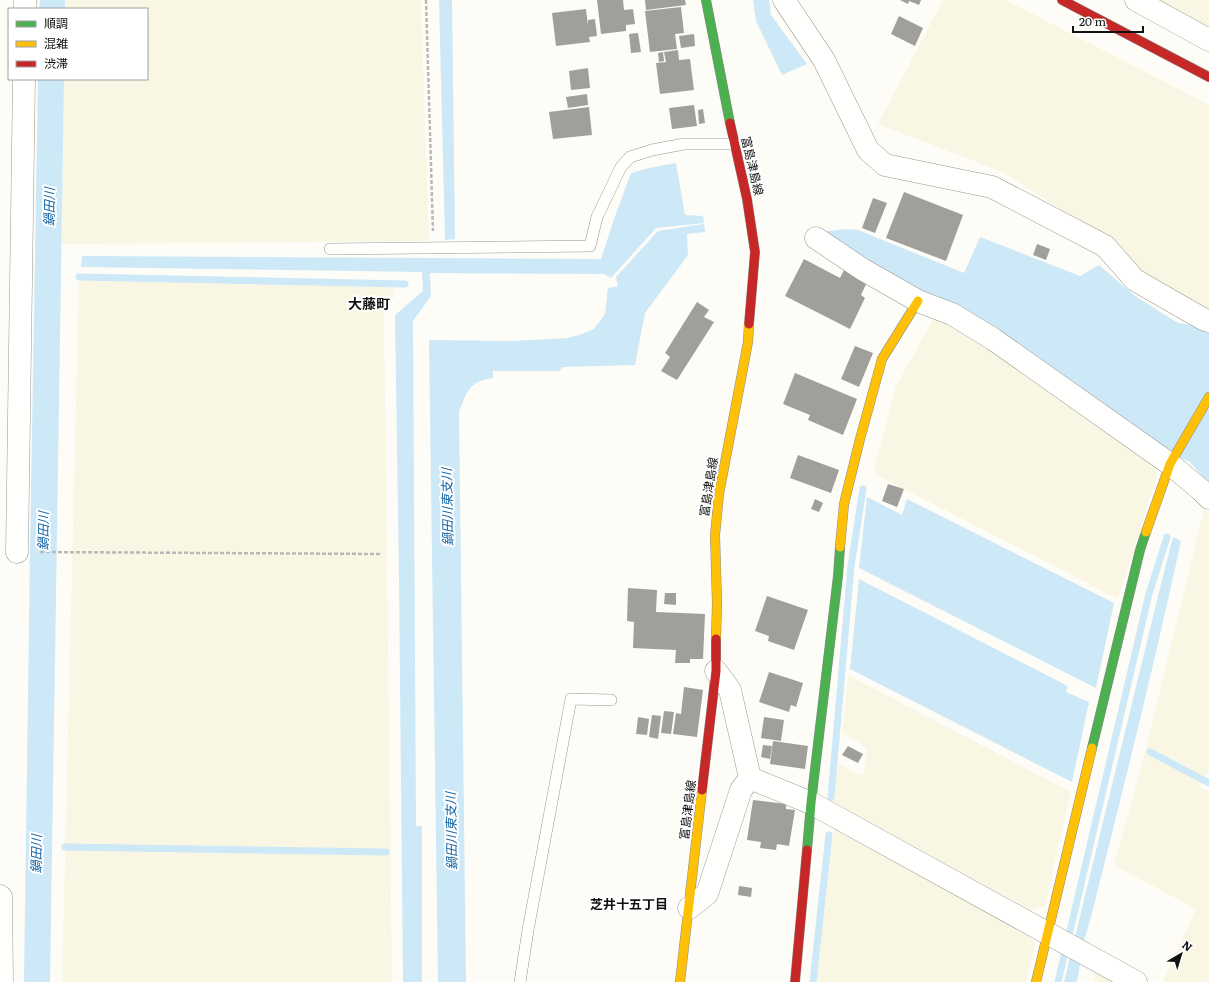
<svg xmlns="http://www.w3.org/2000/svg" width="1209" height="982" font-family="Literata,'Noto Sans JP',serif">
<rect width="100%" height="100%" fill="#fdfcf7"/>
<path fill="#f9f7e4" d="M65 0H421L429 241 62 244 64 79H147V9H65Z
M943 0H1006L1209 105V310L1146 277 1110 240 1002 172 878 124Z
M1153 0H1209V31Z
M79 277 393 284 394 297 384 311 392 982H62Z
M935 316 953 324 1156 464 1157 475 1118 599 873 473 896 386Z
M1204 509 1209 514V769L1200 787 1209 792V982H1163L1196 909 1114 865 1144 756Z
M848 675 1071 792 1045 906 1031 910 833 802 838 764 863 776 867 748 842 733Z
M834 828 1027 932 1035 944 1026 982H816Z
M1095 970 1118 982H1093Z"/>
<path fill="#cde8f7" d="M40 0H65V9H39Z
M439 0H452L455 239 445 240Z
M753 0H769L771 15 807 64 782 75 756 21Z
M38 79H64L50 982H24L30 550Z
M676 163 685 215 703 216 704 223 656 228 611 278 604 274 430 273 431 296 413 321 416 826H422V982H403L399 577 395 315 423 291 422 272 81 267 82 256 601 259 614 219 631 173 649 168Z
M704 224 705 232 687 234 688 255 645 313 635 365 563 367 559 371H493V378C469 381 467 392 459 412L466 982H438L429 340 510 341 568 338 582 334 594 329 605 314 608 288 618 286 616 277 658 231Z
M846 229 858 230 964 273 980 237 1080 276 1099 265 1135 296 1178 323 1194 325 1204 332 1209 333V484L1190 462 1169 453 820 232Z
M867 497 902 515 907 499 1114 603 1096 688 859 568Z
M1173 537 1181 541C1154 666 1123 790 1092 913L1084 941 1077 982H1064L1162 580Z
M859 579 1068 686 1066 692 1089 702 1072 782 850 669Z"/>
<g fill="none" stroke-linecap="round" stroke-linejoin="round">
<path stroke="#cde8f7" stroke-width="7" d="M79 277 405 284
M1150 752 1209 783
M831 797 851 566 863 489
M65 847 386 852
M813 982 829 835
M1058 982 1149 594 1167 537"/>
</g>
<path fill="#a19f9c" d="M597 0H623L624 10 633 9 635 24 626 25V31L601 34Z
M645 0H685L686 5 646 10Z
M900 0H921L919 5 909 1 908 4Z
M681 7 684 33 675 34 677 49 650 52 645 11Z
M586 9 588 26V20L595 19 597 36 589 37 590 42 556 46 552 13Z
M899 16 923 28 915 46 891 34Z
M638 33 641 52 631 53 629 34Z
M694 34 695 46 681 48 679 36Z
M678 50 679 60 690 59 694 90 660 94 656 63 666 62 664 52Z
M663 52 664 61 659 62 658 53Z
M588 68 590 88 571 90 569 71Z
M587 94 588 105 568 108 566 97Z
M694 105 697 126 672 129 669 108Z
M589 107 592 135 553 139 549 112Z
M703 109 705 123 699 124 698 110Z
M904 192 963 215 946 261 886 238Z
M873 198 887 203 875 233 862 228Z
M1037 244 1050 249 1046 260 1033 255Z
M804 259 840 278 845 268 868 280 861 295 865 298 850 329 785 296Z
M697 302 709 310 704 317 714 322 677 380 661 371 670 357 665 353Z
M855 346 873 353 859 387 841 379Z
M795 373 857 399 843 435 808 420 810 415 783 404Z
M798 455 839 470 831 493 790 478Z
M888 484 904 489 897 507 882 501Z
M815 499 823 503 819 512 811 509Z
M628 588 657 590 656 612 705 614 703 659H690V663H675L676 650 633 648 634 622 627 621Z
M665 593H676V605L664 604Z
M767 596 808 610 794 650 768 641 769 636 755 631Z
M769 672 803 683 796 707 791 705 789 712 759 702Z
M684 687 703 690 697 737 673 734 676 713 681 714Z
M664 711 674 712 671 734 661 733Z
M652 715 661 716 658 739 649 737Z
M638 717 649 719 647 735 636 734Z
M764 717 784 720 781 741 761 738Z
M773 741 808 746 805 769 770 764Z
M763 745 772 746 770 759 761 757Z
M848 746 863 754 858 763 842 755Z
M753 800 786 804V809L795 810 789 846 777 844 776 850 760 848 761 842 747 840Z
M739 886 752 888 751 897 738 895Z"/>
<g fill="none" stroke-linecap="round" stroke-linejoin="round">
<defs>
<path id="lane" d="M330 249 590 246 597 217 621 167 630 157 652 150 684 144H735
M520 982 528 930 571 699 611 700"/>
<path id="street" d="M784 0 824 60 868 150 885 165 992 187 1105 246 1135 280 1203 319 1209 321
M1136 0 1209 40
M25 9V0
M816 238 862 269 918 301 952 314 993 339 1170 464 1201 490 1209 498
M17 552 24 79
M716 671 730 690 750 778 811 803 1136 982
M0 896 1 897 2 982
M689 908 707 894 741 790 750 778"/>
<path id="fast" d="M706 0 730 123
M1092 748 1140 550 1146 532
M807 850 811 803 838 576 840 547"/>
<path id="slow" d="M1146 532 1170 464 1209 397
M840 547 844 504 860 439 882 359 918 301
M716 639 717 603 715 535 719 494 748 342 749 324
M680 982 702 790
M1036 982 1092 748"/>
<path id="jam" d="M1062 0 1209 77
M730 123 747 199 755 252 749 324
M702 790 716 671V639
M795 982 807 850"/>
</defs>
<use href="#lane" stroke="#979795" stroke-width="12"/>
<use href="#street" stroke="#979795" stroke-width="23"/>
<use href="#fast" stroke="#8e8d8b" stroke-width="10"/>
<use href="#slow" stroke="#8e8d8b" stroke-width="10"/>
<use href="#jam" stroke="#8e8d8b" stroke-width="10"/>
<path stroke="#b9b9b8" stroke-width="2.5" stroke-dasharray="4 2" stroke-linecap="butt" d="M426 0 433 231
M40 552 382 554"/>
<use href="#lane" stroke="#fffffe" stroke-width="11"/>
<use href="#street" stroke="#fffffe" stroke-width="22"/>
<use href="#fast" stroke="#4caf50" stroke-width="9"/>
<use href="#slow" stroke="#ffc107" stroke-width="9"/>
<use href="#jam" stroke="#c62828" stroke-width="9"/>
</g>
<g text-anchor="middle" stroke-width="4" stroke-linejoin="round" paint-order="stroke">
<g font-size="12" fill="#111" stroke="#fff">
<text transform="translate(752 166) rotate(77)" y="4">富島津島線</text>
<text transform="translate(709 487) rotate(-81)" y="4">富島津島線</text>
<text transform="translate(688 810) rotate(-83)" y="4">富島津島線</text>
</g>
<g font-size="13" font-style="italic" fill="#1768a6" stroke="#fff">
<text transform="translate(49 207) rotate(-89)" y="5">鍋田川</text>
<text transform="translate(447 507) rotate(-91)" y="5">鍋田川東支川</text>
<text transform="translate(43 531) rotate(-89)" y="5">鍋田川</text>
<text transform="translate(451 831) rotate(-91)" y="5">鍋田川東支川</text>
<text transform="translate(36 854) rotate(-89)" y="5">鍋田川</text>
</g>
<g font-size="13" font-weight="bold" fill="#111" stroke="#fff">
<text x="629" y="909">芝井十五丁目</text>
</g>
<g font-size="14" font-weight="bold" fill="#111" stroke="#fff">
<text x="369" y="309">大藤町</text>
</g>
</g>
<rect x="8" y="8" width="140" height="72" fill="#ffffff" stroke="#a0a0a0"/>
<rect x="16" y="21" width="20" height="6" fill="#4caf50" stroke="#a0a0a0"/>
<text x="44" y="28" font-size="12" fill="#111111">順調</text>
<rect x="16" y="41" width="20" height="6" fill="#ffc107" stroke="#a0a0a0"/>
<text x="44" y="48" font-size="12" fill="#111111">混雑</text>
<rect x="16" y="61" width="20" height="6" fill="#c62828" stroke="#a0a0a0"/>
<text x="44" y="68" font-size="12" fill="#111111">渋滞</text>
<g transform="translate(1181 954) rotate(38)" stroke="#ffffff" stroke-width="3" paint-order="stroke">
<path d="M0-3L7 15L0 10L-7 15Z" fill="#111111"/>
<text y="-6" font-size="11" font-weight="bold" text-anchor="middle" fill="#111111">N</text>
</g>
<path d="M1073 26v6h70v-6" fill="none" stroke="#111111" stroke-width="2"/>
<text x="1079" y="26" font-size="12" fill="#111111" stroke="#ffffff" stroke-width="3" paint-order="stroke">20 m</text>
</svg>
